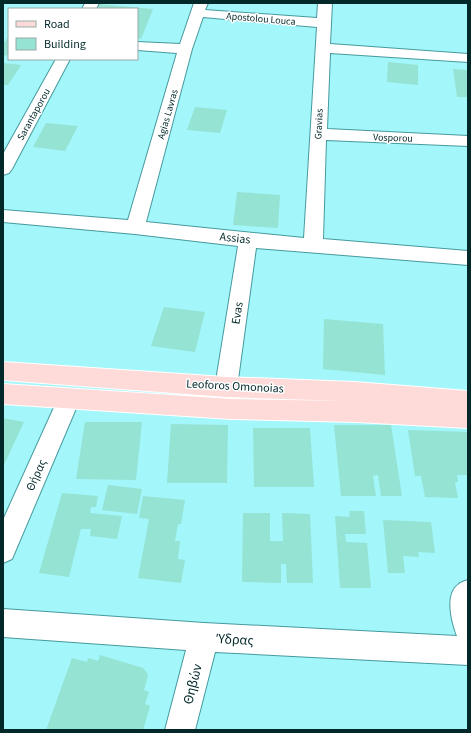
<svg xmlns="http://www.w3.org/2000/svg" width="471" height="733" font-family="'Source Sans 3',sans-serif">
<rect width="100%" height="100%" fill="#a3f6fa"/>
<path fill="#95e3d3" d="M99 4 153 9 141 39 137 38V9H96Z
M9 36V56L3 55V44Z
M388 62 418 65V85L387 82Z
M3 63 21 65 8 85H3Z
M453 69 468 70V97H457Z
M195 107 227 110 220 133 187 130Z
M46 123 78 126 65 151 33 147Z
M237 192 280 195 278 228 233 225Z
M164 307 205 312 195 352 151 346Z
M324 319 383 324 385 375 323 369Z
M3 418 24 422 3 467Z
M85 422H142L136 480 76 479Z
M171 424 228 425 227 483H167Z
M334 425H391L402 496H381L378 475 373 476 376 496H341Z
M253 428H310L314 487H254Z
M408 430 468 432V475H457L458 482H455L458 498 425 497 421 476H415Z
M108 485 142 489 137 514 102 510Z
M62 493 98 496 96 507H91L90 513 122 516 117 539 90 536 91 529H81L69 577 39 573Z
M143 496 185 500 181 524H178L175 541H180L178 559 185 560 181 583 138 578 149 519 139 518Z
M349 511H364L366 534H345L346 542 367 543 371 588H340L335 516 350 517Z
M243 513H270V541H283L282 513 310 514 313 583H287L286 564H281V583L242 582Z
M383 520 431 522 435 553 418 552 419 557 403 556 405 573H388Z
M100 655 143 668 147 673 148 676 144 690 149 692 145 704 150 706 143 730H46L72 658 87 662 88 658 98 661Z"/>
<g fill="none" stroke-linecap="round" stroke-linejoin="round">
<defs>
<path id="minor" d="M85 3H99L96 9H82Z
M194 3H208L205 10 317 18 318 3H332L330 44 468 54V62L330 53 327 129 468 136V146L326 140 323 239 468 251V265L256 248 237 387 234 394 226 397 218 394 215 387 238 246 135 234 3 222V210L128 220 177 53 137 50V42L180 44ZM203 17 317 27 304 238 146 222 192 49Z
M56 59H70L12 169 9 173 3 175V154Z
M69 389 77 392 80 399 12 559 3 563V520L61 392Z
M468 580V665L215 652 195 730H165L186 650 3 637V609L204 623 457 636C452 623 444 594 459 584 461 582 465 581 468 580Z"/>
<path id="major" d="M3 362 226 377 355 382 468 391V428L356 422 231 419 3 404V384L231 399 345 401 226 397 3 380Z"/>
</defs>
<use href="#minor" stroke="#469a9e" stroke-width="2"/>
<use href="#major" stroke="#fff" stroke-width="2"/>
<use href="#minor" fill="#fff" fill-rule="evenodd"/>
<use href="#major" fill="#fedad9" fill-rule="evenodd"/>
</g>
<g text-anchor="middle" stroke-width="3" stroke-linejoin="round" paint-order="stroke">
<g font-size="10" fill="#03282a" stroke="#fff">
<text transform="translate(261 18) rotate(5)" y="4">Apostolou Louca</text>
<text transform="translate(33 114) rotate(-61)" y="4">Sarantaporou</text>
<text transform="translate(167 114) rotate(-74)" y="4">Agias Lavras</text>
<text transform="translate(318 124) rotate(-87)" y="4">Gravias</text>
<text transform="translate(393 137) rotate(2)" y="4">Vosporou</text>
</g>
<g font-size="12" fill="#03282a" stroke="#fff">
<text transform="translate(235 238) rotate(6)" y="4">Assias</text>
<text transform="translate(237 313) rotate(-81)" y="4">Evas</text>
<text transform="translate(235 386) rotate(3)" y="4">Leoforos Omonoias</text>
<text transform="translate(36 475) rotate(-66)" y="4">Θήρας</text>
</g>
<g font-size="14" fill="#03282a" stroke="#fff">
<text transform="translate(235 639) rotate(3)" y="5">Ύδρας</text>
<text transform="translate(192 684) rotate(-76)" y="5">Θηβών</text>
</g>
</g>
<rect width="471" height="733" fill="none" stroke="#03282a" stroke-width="8"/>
<rect x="8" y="8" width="130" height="52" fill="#ffffff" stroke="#9aa9aa"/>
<rect x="16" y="21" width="20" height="6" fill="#fedad9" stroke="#9aa9aa"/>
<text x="44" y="28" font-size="12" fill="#03282a">Road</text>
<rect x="16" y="38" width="20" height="12" fill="#95e3d3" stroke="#9aa9aa"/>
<text x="44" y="48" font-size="12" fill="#03282a">Building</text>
</svg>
